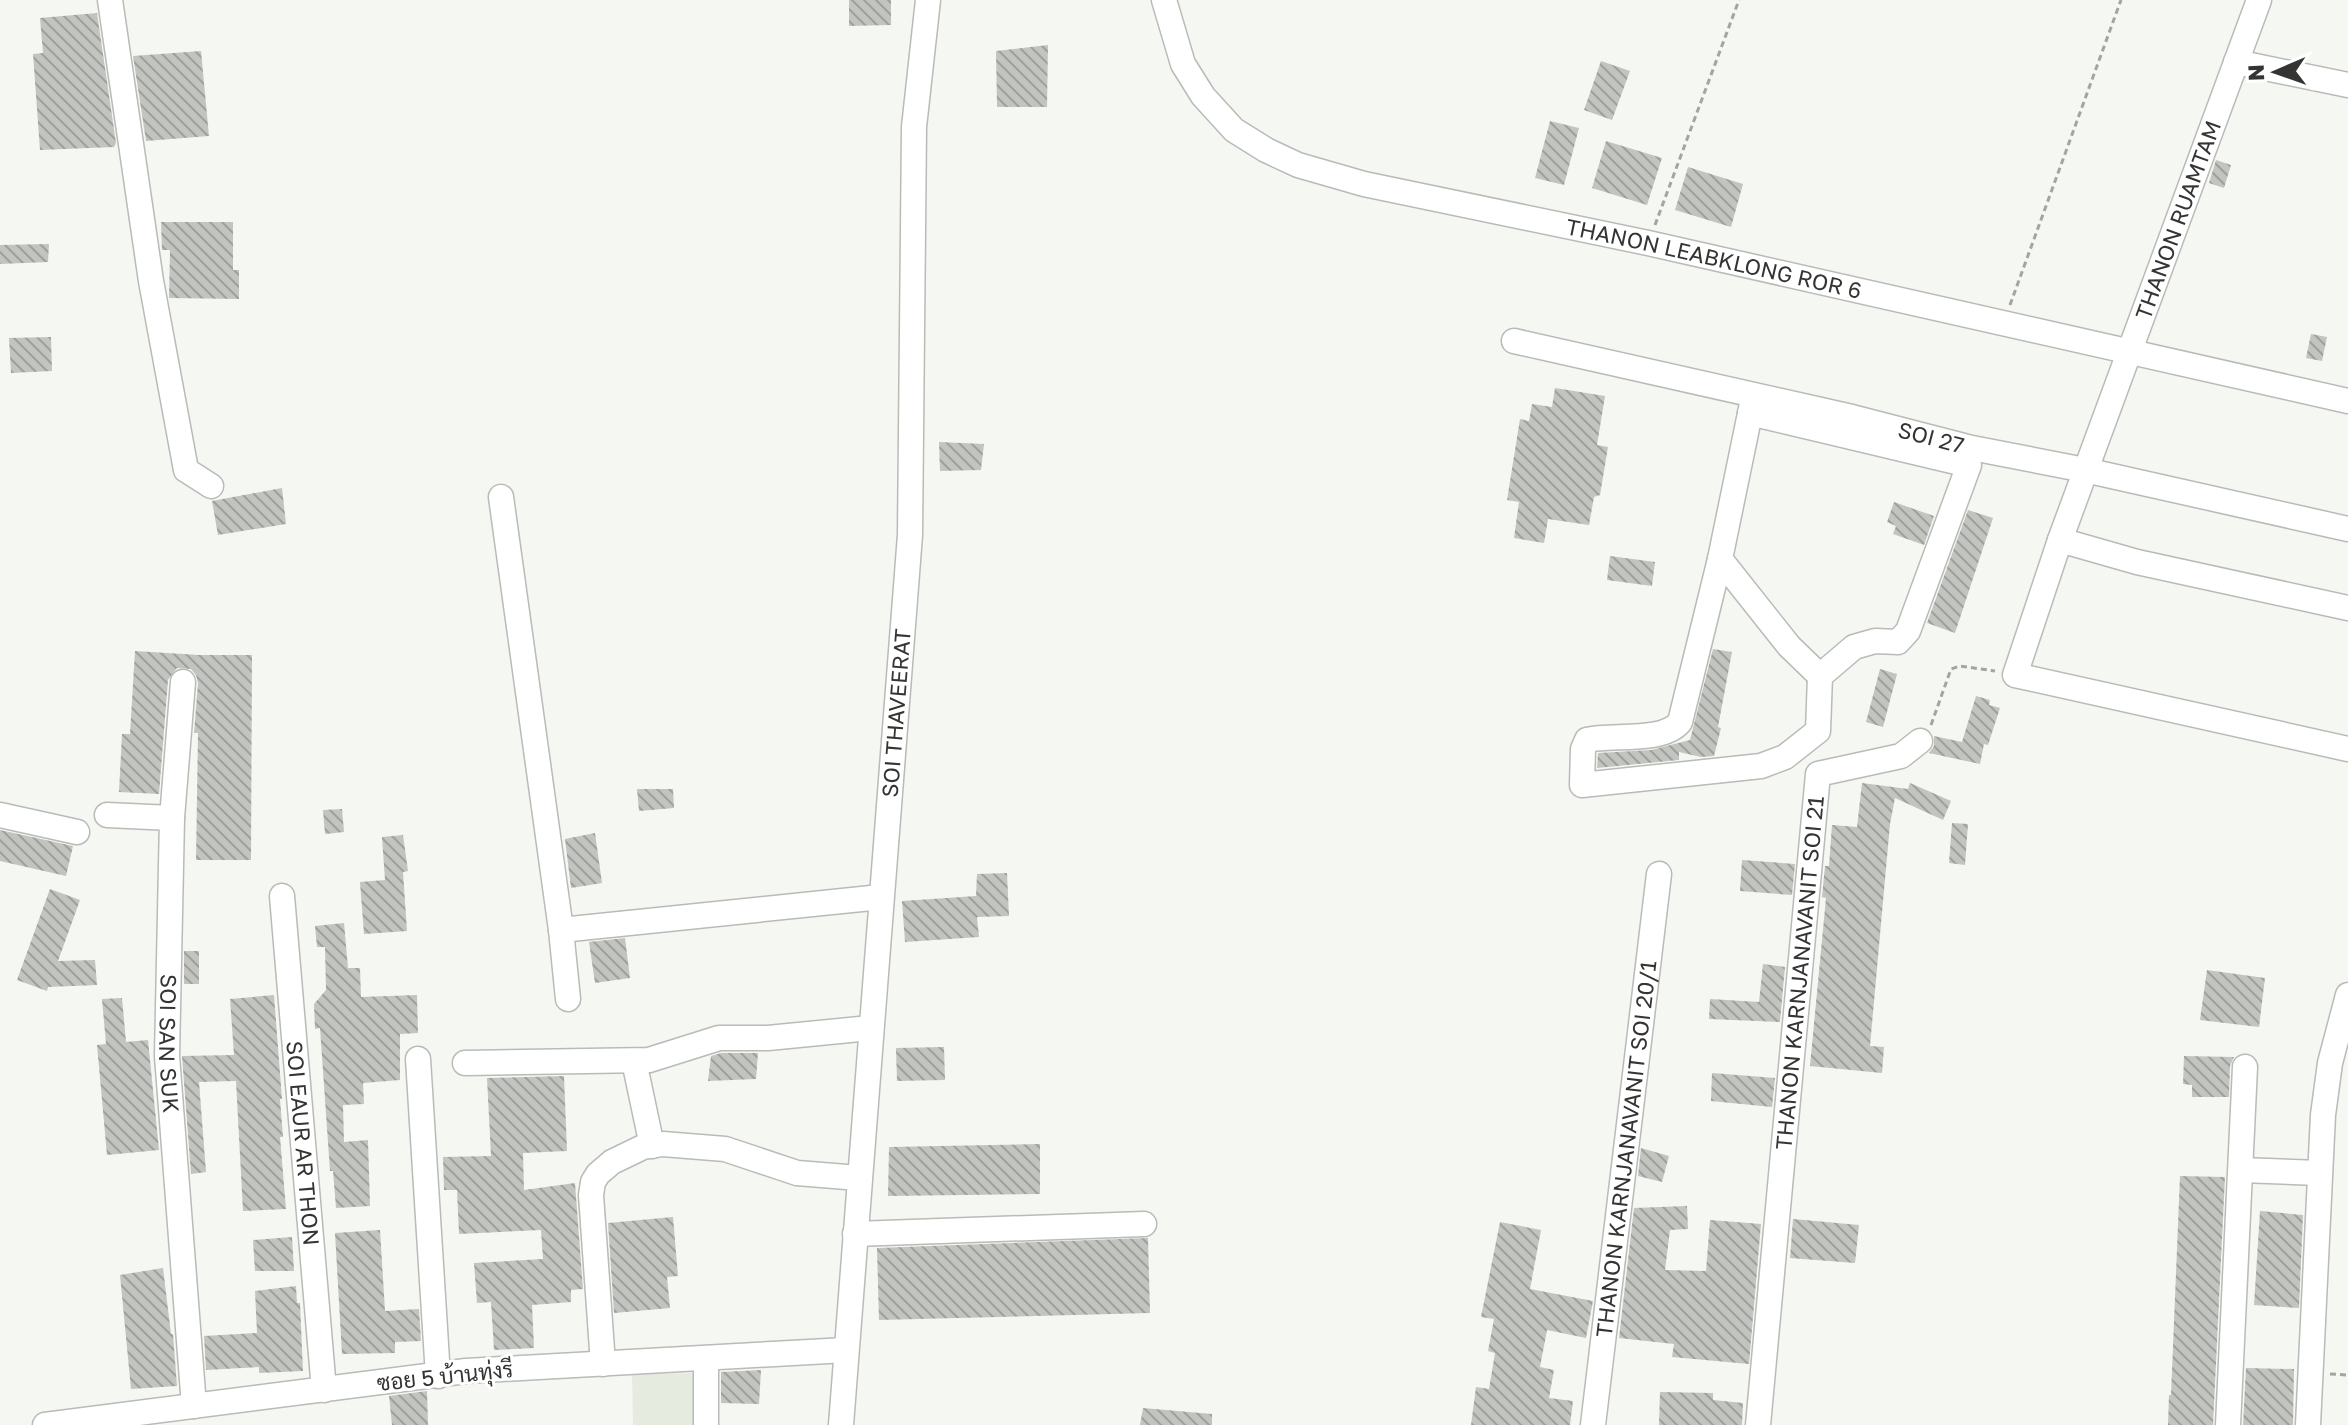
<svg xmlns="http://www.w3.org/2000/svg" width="2348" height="1425" font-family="'Golos Text',Sarabun,sans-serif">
<defs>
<pattern id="building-back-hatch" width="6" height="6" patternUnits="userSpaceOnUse" patternTransform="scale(2)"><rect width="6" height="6" fill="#c2c4c0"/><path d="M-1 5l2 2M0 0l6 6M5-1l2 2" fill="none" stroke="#9ea09d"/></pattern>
</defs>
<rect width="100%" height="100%" fill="#f5f7f2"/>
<path fill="#e6ebe0" d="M700 1373 701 1425H633L632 1374Z"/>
<path fill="url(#building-back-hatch)" d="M849 0H891V25L849 26Z
M97 13 116 143 114 147 40 150 33 54 43 53 40 18Z
M1048 45 1047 107H997L996 51Z
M201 51 209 136 146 141 133 56Z
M1601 61 1630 71 1612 120 1584 110Z
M1550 121 1579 128 1564 185 1535 178Z
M1606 141 1662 158 1647 205 1592 188Z
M2216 160 2231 165 2224 188 2209 183Z
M1688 167 1743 184 1731 227 1675 210Z
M161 222H233V270H239V299L169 298 170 250H162Z
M49 244 48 262 0 264V245Z
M2311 334 2327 337 2322 361 2306 358Z
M51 337 52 371 11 373 9 338Z
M1555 388 1605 396 1597 445 1608 447 1600 495 1594 497 1589 525 1548 519 1544 543 1514 538 1519 502 1507 500 1520 419 1529 421 1532 404 1552 407Z
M939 442 984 444 981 470 940 471Z
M282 488 286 524 218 535 212 501Z
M1894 502 1934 516 1924 545 1893 534 1896 526 1887 522Z
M1968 510 1993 518 1955 633 1927 623Z
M1610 556 1655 562 1652 586 1607 580Z
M1713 649 1732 652 1718 727 1721 728 1714 756 1701 757 1679 752V760L1597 768 1598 753 1651 750 1690 740Z
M135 651 199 655H252L251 860H196L198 733H194L198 683 196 675 191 669 177 668 168 680 159 794 119 792 122 734H130Z
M1880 669 1897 674 1883 727 1866 722Z
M1976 696 1990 700 1989 705 2000 708 1988 745 1984 744 1980 764 1929 753 1934 746V736L1962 742Z
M1862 783 1908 789 1910 783 1951 801 1943 820 1895 798 1890 824 1870 1046 1884 1047 1882 1073 1810 1066 1826 898 1822 897 1825 866H1829L1832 825 1857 827Z
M637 789H673L674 808 639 811Z
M342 809 344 832 325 834 323 810Z
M1952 823 1968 824 1965 865 1949 863Z
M0 830 73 846 66 876 0 861Z
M595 833 602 883 571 888 565 839Z
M403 835 408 871 403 872 407 931 364 934 360 882 385 880 382 837Z
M1742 860 1795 864 1792 895 1740 891Z
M1007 873 1009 916 977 917 979 937 905 942 902 901 976 896 977 874Z
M50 889 80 900 58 961 95 960 97 985 48 987 47 991 17 980Z
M344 923 348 968H360L361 997 417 995 418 1033 400 1034V1080L363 1083 364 1104 343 1105 344 1142 368 1140 370 1206 336 1208 333 1171H330L320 1028 315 1029 314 1004 326 990 325 947H317L315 926Z
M625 938 630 978 595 983 589 942Z
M184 951H199V984H184Z
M1763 964 1785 967 1780 1022 1709 1019 1710 999 1759 1002Z
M2207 970 2265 978 2259 1027 2200 1020Z
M274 995 282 1099H280L283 1137H280L286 1209 243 1211 236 1081 199 1082 206 1172 191 1174 182 1056 234 1055 230 999Z
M122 998 126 1042 148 1040 159 1150 107 1155 97 1045 106 1044 102 999Z
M944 1047 945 1080 897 1081 896 1048Z
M721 1053H758L756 1079 708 1081 711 1056Z
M2184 1056 2234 1057 2230 1066 2229 1097H2192V1085L2183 1084Z
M1712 1073 1775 1078 1772 1107 1711 1101Z
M564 1076 567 1151 523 1153 524 1190 575 1183 583 1289 571 1290V1302L532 1305 534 1348 494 1350 491 1302 477 1303 474 1263 543 1259 541 1230 459 1234 457 1190H444L443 1157 491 1156 487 1078Z
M1040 1144V1194L888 1196 889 1147Z
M1641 1148 1669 1156 1662 1182 1638 1176Z
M2180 1176 2225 1177 2213 1425H2168L2169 1395H2171Z
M1687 1206 1688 1229 1670 1230 1665 1270 1706 1271 1710 1220 1761 1224 1749 1364 1672 1357 1674 1344 1619 1338 1634 1208Z
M2260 1211 2303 1215 2299 1308 2254 1305Z
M673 1217 678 1276 667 1277 670 1308 614 1313 608 1223Z
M1793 1219 1859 1225 1855 1263 1790 1258Z
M1500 1222 1541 1230 1530 1289 1593 1301 1586 1338 1547 1330 1540 1367 1554 1370 1549 1398 1573 1401 1570 1425H1471L1476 1387 1489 1389 1495 1353 1488 1351 1494 1319 1481 1317Z
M380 1230 385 1311 419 1309 421 1341 395 1342V1353L342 1354 335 1233Z
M292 1237 294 1271H255L253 1240Z
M1148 1238 1150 1313 879 1320 877 1248Z
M163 1268 171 1334H173L177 1386 131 1389 120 1275Z
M296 1286 297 1303H300L303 1371 259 1373V1367L206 1370 204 1336 257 1333 255 1291Z
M2246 1368 2294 1369 2293 1425H2243Z
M761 1370 759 1404 721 1403V1372Z
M427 1391 428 1425H392L389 1396Z
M1660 1392 1713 1393V1400L1743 1403 1742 1425H1659Z
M1143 1408 1212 1414V1425H1140Z"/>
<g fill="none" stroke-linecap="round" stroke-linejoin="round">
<defs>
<g id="minor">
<path d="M110 0 151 281 186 470 211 486"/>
<path id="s1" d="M1164 0 1183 64 1203 96 1234 130 1266 150 1298 165 1364 184 1648 243 2348 401"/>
<path d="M2259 0 2060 540 2015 675 2348 749"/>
<path d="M2236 62 2348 85"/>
<path id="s2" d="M1514 341 1852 417 1972 448 2085 470 2348 529"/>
<path d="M1753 399 1720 559 1789 646 1820 676"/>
<path d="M501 497 561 930 568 999"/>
<path d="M2060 540 2137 562 2348 608"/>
<path d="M1720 559 1680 722C1663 743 1612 734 1587 740L1583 749 1582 785 1761 766 1785 757 1818 731 1820 676 1854 647 1875 641 1898 642 1908 631 1969 465 1750 413"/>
<path id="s3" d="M183 682 172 818 167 1056 194 1406"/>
<path d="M0 815 77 832"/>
<path d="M107 815 172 818"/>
<path id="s4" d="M282 896 324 1390"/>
<path d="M561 930 881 897"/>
<path d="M418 1059 438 1376"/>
<path d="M634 1061 652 1146"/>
<path d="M465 1063 649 1060 719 1038H768L870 1028"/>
<path d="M2241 1170 2319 1173"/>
<path d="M855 1234 1144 1224"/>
<path d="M603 1364 591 1195 593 1182 598 1174 612 1162 643 1147 663 1144 725 1149 797 1173 859 1178"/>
<path d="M45 1425 466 1371 846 1350"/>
<path d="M706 1425V1359"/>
<path id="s5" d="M841 1425 910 535 914 127 928 0"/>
<path id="s6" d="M1593 1425 1659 874"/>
<path id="s7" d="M1758 1425 1818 774 1901 756 1920 741"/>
<path d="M2228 1425 2245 1067"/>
<path d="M2308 1425 2323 1115 2330 1063 2348 995"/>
</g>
</defs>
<use href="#minor" stroke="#b9bbb7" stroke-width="27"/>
<path stroke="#a3a5a1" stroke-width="3" stroke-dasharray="6 4" stroke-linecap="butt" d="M1655 225 1739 0
M2010 305 2121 0
M1931 725 1951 669 1960 666 1995 671
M2330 1374 2348 1375"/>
<use href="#minor" stroke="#fff" stroke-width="24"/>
</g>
<g text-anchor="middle" stroke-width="6" stroke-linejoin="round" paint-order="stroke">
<g font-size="22" fill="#343533" stroke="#fff">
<text transform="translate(2178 220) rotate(-70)" y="8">THANON RUAMTAM</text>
<text dy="8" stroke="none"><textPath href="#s1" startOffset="650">THANON LEABKLONG ROR 6</textPath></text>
<text dy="8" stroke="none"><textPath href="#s2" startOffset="428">SOI 27</textPath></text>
<text dy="8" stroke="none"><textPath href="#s5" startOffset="714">SOI THAVEERAT</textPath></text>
<text dy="8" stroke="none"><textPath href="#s7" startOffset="454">THANON KARNJANAVANIT SOI 21</textPath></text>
<text dy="8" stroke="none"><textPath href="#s3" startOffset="362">SOI SAN SUK</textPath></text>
<text dy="8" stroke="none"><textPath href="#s4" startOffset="248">SOI EAUR AR THON</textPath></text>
<text dy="8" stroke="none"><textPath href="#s6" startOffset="278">THANON KARNJANAVANIT SOI 20/1</textPath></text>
<text transform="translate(445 1376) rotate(-6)" y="8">ซอย 5 บ้านทุ่งรี</text>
</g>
</g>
<g transform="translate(2276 72) rotate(268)" stroke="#ffffff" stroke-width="6" paint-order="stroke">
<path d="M0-6L14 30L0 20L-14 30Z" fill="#343533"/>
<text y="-12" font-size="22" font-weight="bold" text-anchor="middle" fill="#343533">N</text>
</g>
</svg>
